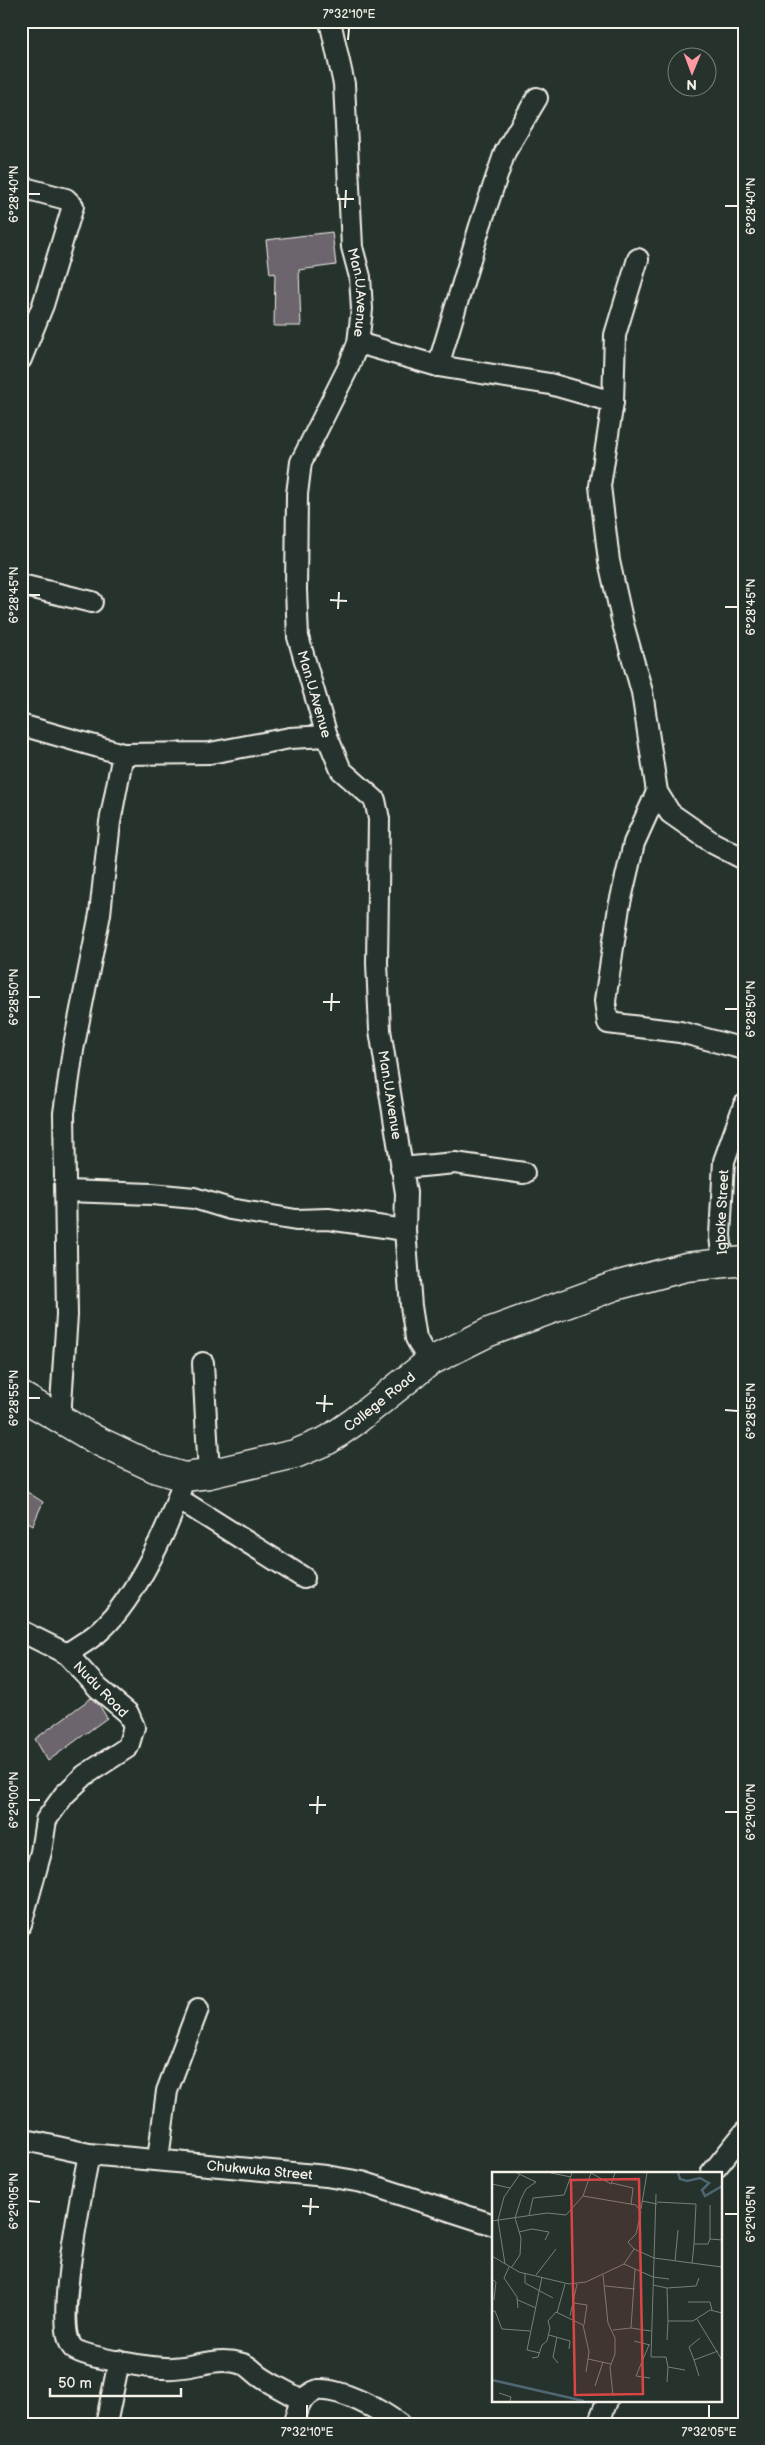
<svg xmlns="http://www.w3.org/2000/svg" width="765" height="2445" font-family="'Balsamiq Sans',sans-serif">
<rect width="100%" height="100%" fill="#26332d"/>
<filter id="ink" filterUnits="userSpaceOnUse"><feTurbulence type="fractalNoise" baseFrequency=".02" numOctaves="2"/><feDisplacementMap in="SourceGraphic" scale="10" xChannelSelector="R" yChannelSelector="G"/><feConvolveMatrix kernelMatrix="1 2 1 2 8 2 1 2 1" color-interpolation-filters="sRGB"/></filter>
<g filter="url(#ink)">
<path fill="#6d656e" stroke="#f4f1e8" d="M332 232 336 265 299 270 301 326H274L275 273 270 274 266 240Z
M21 1488 43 1502 33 1525 21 1518Z
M91 1698 100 1706 107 1718 48 1761 35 1739Z"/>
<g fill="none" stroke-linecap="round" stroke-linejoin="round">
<defs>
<g id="minor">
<path id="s1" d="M330 21 344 84 352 247 360 277 362 309 358 343 348 368 301 462 297 494 296 590 298 637 327 736 341 770 375 800 379 819 377 963 380 1030 406 1193 405 1230 411 1306 416 1338 429 1362"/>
<path d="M21 187 66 199 73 206 43 305 21 359"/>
<path d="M638 259 615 335 613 402 600 486 609 561 623 624 642 692 657 792 670 813 713 843 744 859"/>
<path d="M358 343 438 366 550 384 613 402"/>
<path d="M438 366 480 226 505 152 537 98"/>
<path d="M21 585 92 602"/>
<path d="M21 725 123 754 210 753 290 738 327 736"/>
<path d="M657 792 634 843 619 907 605 1001 608 1023 680 1032 744 1049"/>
<path d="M401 1168 455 1163 524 1173"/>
<path d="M66 1191 152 1194 194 1198 230 1209 296 1220 328 1219 405 1230"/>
<path id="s2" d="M723 1262 720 1236 724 1161 744 1105"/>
<path d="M203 1363 209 1474"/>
<path d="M60 1418 67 1315 64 1113 73 1050 100 914 110 822 123 754"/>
<path d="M179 1499 304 1578"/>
<path d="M21 1631 67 1654 98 1688 128 1713 134 1727 128 1747 85 1775 64 1795 46 1820 41 1852 21 1924"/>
<path d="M67 1654C78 1646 92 1639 102 1629 135 1598 173 1521 184 1477"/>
<path id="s3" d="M21 2139 89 2154 326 2176 362 2182 494 2225"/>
<path d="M89 2154C83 2186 53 2327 73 2348 81 2357 151 2368 165 2368 193 2370 213 2355 243 2364 250 2366 255 2373 261 2377 274 2386 288 2392 301 2400"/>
<path d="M158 2159 167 2091 198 2009"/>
<path d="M711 2174 744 2133"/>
<path d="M106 2424 119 2361"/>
<path d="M293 2424 301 2400C306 2397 313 2391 318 2390 341 2388 382 2411 399 2424"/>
<path d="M598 2424 607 2401"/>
</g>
<g id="secondary">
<path id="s4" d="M21 1396 96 1440 157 1469 184 1477 209 1474 295 1454 328 1440 354 1422 429 1362 489 1332 615 1286 686 1267 744 1261"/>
</g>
</defs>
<use href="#minor" stroke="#f4f1e8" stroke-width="24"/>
<use href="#secondary" stroke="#f4f1e8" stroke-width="31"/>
<use href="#minor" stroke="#26332d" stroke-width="20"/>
<use href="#secondary" stroke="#26332d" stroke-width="28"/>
</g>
</g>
<path fill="none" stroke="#f4f1e8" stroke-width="2" d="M348 40 349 28M28 194H40M337 199H354M725 206H738M345 208 346 190M28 595H40M330 600 347 601M725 607H738M338 609 339 592M28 997H40M323 1002H340M725 1009H738M331 1011 332 993M28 1398H40M316 1403 333 1404M725 1410 738 1411M324 1412 325 1395M28 1800H40M309 1805H326M725 1812H738M317 1814 318 1796M28 2201 40 2202M302 2206 319 2207M725 2214H738M310 2215 311 2198M307 2418V2405M709 2418V2405"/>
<g text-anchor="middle" stroke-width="4.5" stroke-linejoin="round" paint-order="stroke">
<g font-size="14" fill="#f4f1e8" stroke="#26332d">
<text dy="5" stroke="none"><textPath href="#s1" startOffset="274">Man.U.Avenue</textPath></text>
<text dy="5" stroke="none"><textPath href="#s1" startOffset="692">Man.U.Avenue</textPath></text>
<text dy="5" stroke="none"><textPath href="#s1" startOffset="1114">Man.U.Avenue</textPath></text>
<text dy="5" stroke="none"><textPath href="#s2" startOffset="50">Igboke Street</textPath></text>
<text dy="5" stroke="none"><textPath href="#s4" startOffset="396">College Road</textPath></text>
<text transform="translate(101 1689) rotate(46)" y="5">Nudu Road</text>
<text dy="5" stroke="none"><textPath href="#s3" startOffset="241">Chukwuka Street</textPath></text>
</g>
</g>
<g transform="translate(492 2172)">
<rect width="230" height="230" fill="#26332d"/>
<path fill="none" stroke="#4e6773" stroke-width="2.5" d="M186 1 188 7 195 9 208 6 217 11 210 18 213 24 230 14M0 208 92 229"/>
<path fill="none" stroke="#787f78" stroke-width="1" d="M59 1 79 5M99 1 119 12 123 1M120 11 141 16 139 33M0 12 18 16M164 22 159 185H174L176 195 193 198M91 24 99 1M41 26 72 23 80 1M150 29 165 32M165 30 204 32 202 72M149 37 155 1M37 44 41 26M0 49 55 41 74 43 91 24 144 33 149 40 144 62 136 70 142 77 162 86 230 95M27 60 40 57 57 60 53 68M218 67V33M0 84 27 100 77 112 94 110 132 92 161 105M183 89 186 58M200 91 202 72H216L218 67 230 68M13 92 6 48 12 25 28 2M132 92 142 77M17 95 12 106 25 125 26 136M19 96 28 83 29 66 23 46 29 27 34 17 44 10 25 1M33 101V111L61 126M44 103 64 77M111 103 116 151 123 166V182L118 195 121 224M161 105 177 107M0 107 4 110 2 128M161 113 175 116 204 114 207 106M113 114 143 117M175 116 176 149H201L218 138 230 141M26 128 44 136M196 130H218L220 138M82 131 95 133 92 153M0 139H3L10 157 38 159M65 141 73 112M78 144 85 112M205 147 230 188M139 156 143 97M121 158 139 156 159 159M57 163 78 169 77 177M65 165 61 185 66 191M208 166 197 175 202 188 226 179M175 168 176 149M142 169 158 173M157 173 144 204 158 206M48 181 35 178 50 105M40 186 46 185 50 173 55 169 58 156 56 149 64 140 91 153 97 180 94 200M96 187 119 192M202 188 207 204M175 210 176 195M103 214 111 190M7 221 19 225 18 229"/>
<path fill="#da4645" fill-opacity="0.15" stroke="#da4645" stroke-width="2.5" d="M147 7 151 222 83 223 79 8Z"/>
<rect width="230" height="230" fill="none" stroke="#f4f1e8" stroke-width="2.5"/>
</g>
<rect width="765" height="2445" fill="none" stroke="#26332d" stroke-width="55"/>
<g transform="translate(692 72) rotate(181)"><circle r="24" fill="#26332d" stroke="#787f78"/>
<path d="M0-4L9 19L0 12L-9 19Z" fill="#ff9aa2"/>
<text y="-8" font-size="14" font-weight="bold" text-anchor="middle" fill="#f4f1e8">N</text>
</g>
<path d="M50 2388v8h131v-8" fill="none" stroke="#f4f1e8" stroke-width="2.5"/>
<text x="58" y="2388" font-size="15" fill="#f4f1e8" stroke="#26332d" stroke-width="4" paint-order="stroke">50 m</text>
<rect x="28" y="28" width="710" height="2390" fill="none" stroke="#f4f1e8" stroke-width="2"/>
<g font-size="12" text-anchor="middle" fill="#f4f1e8">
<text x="349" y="18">7°32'10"E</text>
<text transform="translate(14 194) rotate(-90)" y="4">6°28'40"N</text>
<text transform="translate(751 206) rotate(-90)" y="4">6°28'40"N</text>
<text transform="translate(14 595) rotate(-90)" y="4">6°28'45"N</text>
<text transform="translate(751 607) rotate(-90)" y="4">6°28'45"N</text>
<text transform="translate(14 997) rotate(-90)" y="4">6°28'50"N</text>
<text transform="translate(751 1009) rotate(-90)" y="4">6°28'50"N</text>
<text transform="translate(14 1398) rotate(-90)" y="4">6°28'55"N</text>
<text transform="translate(751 1411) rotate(-90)" y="4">6°28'55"N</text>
<text transform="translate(14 1800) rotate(-90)" y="4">6°29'00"N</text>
<text transform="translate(751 1812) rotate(-90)" y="4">6°29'00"N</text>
<text transform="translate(14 2201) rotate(-90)" y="4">6°29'05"N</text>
<text transform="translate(751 2214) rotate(-90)" y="4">6°29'05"N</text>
<text x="307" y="2436">7°32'10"E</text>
<text x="709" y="2436">7°32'05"E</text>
</g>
</svg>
